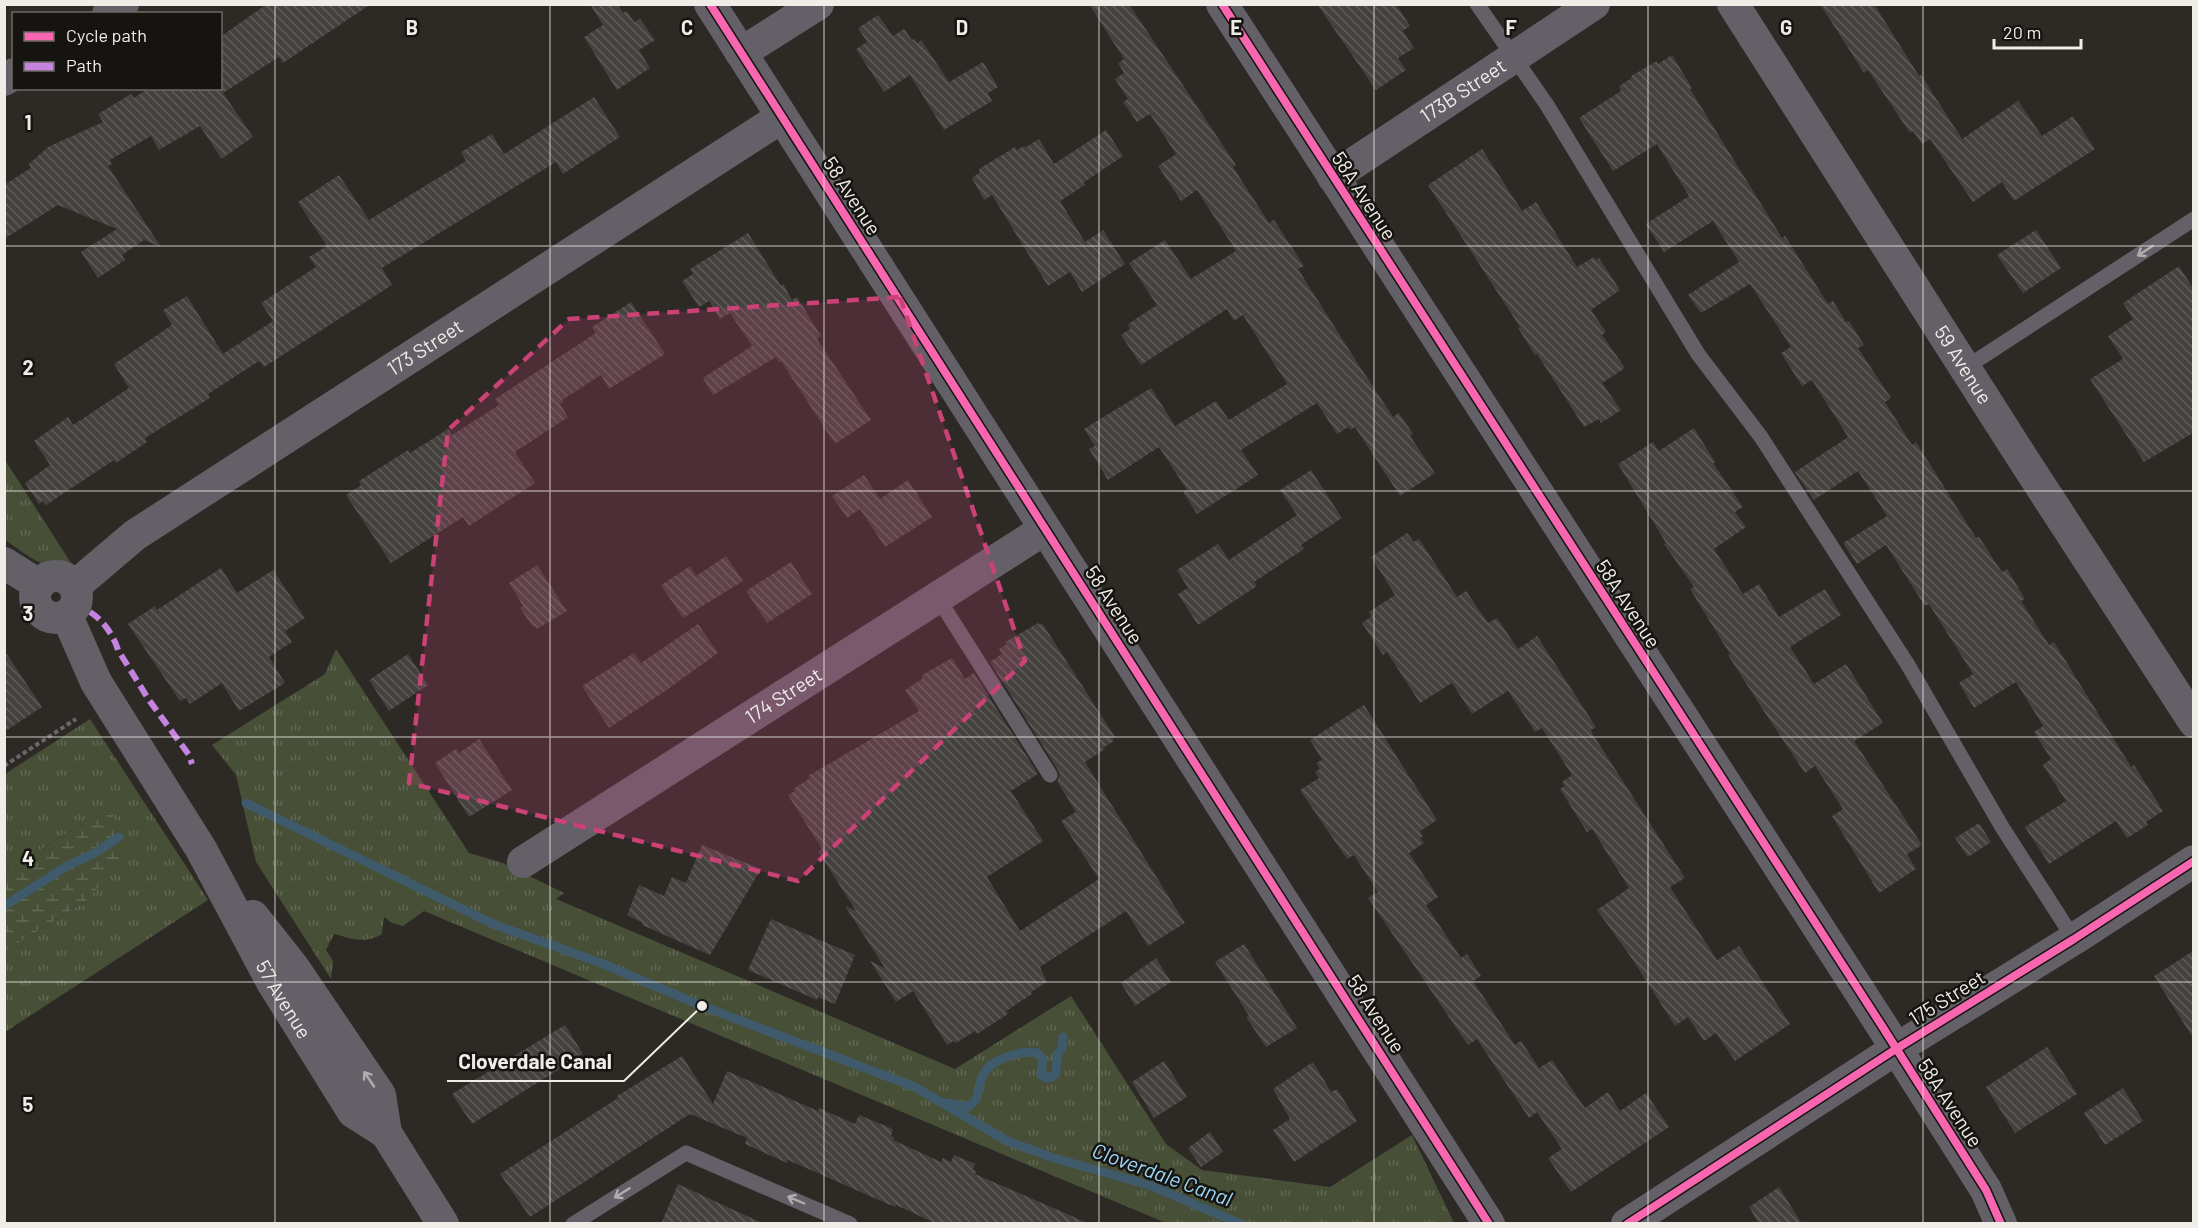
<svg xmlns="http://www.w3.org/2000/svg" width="2198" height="1228" font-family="Barlow,sans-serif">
<defs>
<pattern id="grass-tufts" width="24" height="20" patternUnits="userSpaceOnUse" patternTransform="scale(1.5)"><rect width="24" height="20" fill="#474f37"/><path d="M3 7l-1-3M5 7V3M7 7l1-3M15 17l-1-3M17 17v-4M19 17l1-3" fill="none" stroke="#626854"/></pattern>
<pattern id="wetland-marsh" width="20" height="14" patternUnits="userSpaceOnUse" patternTransform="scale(1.5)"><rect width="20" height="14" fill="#474f37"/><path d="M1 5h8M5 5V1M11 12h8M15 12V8" fill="none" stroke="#626854"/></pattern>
<pattern id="building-back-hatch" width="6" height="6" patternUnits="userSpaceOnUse" patternTransform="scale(1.5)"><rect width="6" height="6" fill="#44413e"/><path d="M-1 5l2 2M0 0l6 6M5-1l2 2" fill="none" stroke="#5f5d5a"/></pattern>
</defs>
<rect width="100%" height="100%" fill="#2d2a26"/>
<path fill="url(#grass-tufts)" d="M4 460H5L71 563C41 571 28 555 5 540Z
M336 649 469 853 503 863 564 893 556 899 955 1069 1071 996 1166 1144 1202 1170 1330 1187 1412 1135 1454 1223H1166L424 911 403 926 392 923 384 917 382 934C365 944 352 939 334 934L326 950 333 961 331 979 256 862 236 775 212 745 325 674Z
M90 719 208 900 5 1032V951L84 902 110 805 5 873V774Z"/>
<path fill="url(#wetland-marsh)" d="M110 805 124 860 84 902 5 951V873Z"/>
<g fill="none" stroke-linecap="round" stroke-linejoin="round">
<path stroke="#3f5b6b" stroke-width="9" d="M246 803 493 924 601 963 702 1006 915 1087 1007 1141 1054 1158 1149 1185 1241 1224
M4 906 67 866 95 853 119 837
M947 1103 968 1107 976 1100C978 1093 979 1084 982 1077 989 1059 1020 1050 1037 1053L1043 1059 1041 1075 1047 1078 1052 1077 1056 1073 1057 1054 1062 1049 1063 1037"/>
</g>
<path fill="url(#building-back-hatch)" d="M267 4H371L283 63 279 57 223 93 253 137 223 158H221L200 126 159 150 151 136 110 160 112 164 108 166 161 247 144 240 122 255 125 260 98 278 81 252 117 229 58 205 4 239V185L31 168 29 164 48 147 103 122 98 114 131 94 134 98 149 88 220 89V37Z
M590 4H617L623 13 627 11 634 22 640 19 655 40 639 50 650 68 617 90 584 37 603 25Z
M1089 4H1129L1236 165 1233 167 1269 223 1274 220 1304 266 1298 269 1351 353 1393 417 1399 413 1413 434 1410 436 1435 473 1400 496 1355 427 1351 430 1348 427 1337 434 1317 403 1241 450 1258 475 1197 514 1183 492 1187 490 1159 447 1108 480 1089 449 1095 446 1084 429 1151 388 1175 426 1216 401 1229 420 1287 384 1243 315 1234 321 1227 309 1141 365 1121 335 1130 329 1128 324 1157 305 1129 263 1165 240 1191 279 1236 251 1197 190 1181 201 1158 166 1176 154 1150 114 1137 122 1123 102 1128 99 1115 79 1124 73 1118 63 1124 59Z
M1317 4H1396L1410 26 1403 31 1414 48 1398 58 1406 70 1376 90Z
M1820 4H1874L1919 76 1921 75 1962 139 2018 101 2042 136 2073 116 2095 149 2014 201 2002 182 1973 202 1930 139 1922 144 1913 131 1910 133 1868 70 1864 73Z
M878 15 893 36 904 29 912 40 914 39 917 43 921 40 949 82 983 62 998 87 988 93 992 101 944 130 910 75 884 92 856 49 867 42 858 28Z
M1672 55 1692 88 1690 89 1782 238 1785 236 1828 304 1833 301 1846 322 1849 321 1864 345 1858 348 1891 398 1885 402 1912 445 1916 442 1976 538 1979 537 2002 572 2007 569 2025 599 2021 601 2049 645 2054 642 2131 767 2134 765 2163 811 2146 822 2148 825 2127 838 2116 821 2049 864 2025 827 2066 801 2043 765 2051 759 2034 732 2043 726 2016 682 1974 708 1959 683 1973 674 1929 604 1925 606 1886 545 1857 564 1843 543 1887 516 1858 471 1814 500 1795 472 1848 437 1812 380 1802 386 1781 353 1791 347 1750 284 1701 313 1688 295 1739 262 1713 221 1664 252 1646 224 1689 196 1657 144 1613 171 1579 118 1621 91 1619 86 1632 78 1631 76 1657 61 1658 64Z
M594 97 620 137 563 174 556 162 382 268 392 285 264 367 259 361 208 394 210 398 145 438 147 442 116 463 114 460 46 505 43 501 39 504 25 483 50 465 34 441 68 417 73 425 129 388 114 364 172 325 163 310 187 296 223 354 273 321 261 303 316 267 309 257 327 246 298 202 339 175 369 220 466 161 461 152 492 134 504 154Z
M1106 130 1123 156 1083 183 1085 185 1060 201 1085 242 1103 230 1125 264 1082 292 1070 272 1048 286 992 195 984 200 972 178 980 172 979 169 1015 147 1017 150 1024 146 1026 147 1039 139 1054 164Z
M1482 149 1522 211 1536 202 1577 267 1594 257 1596 260 1599 258 1620 290 1591 310 1606 332 1602 335 1625 368 1602 383 1621 410 1601 423 1599 419 1584 427 1537 354 1535 355 1518 328 1520 327 1428 185Z
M2036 230 2061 268 2023 293 1997 255Z
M748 233 781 286 783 284 792 300 797 297 821 336 817 339 871 420 835 444 781 361 779 362 776 357 713 395 703 378 752 346 730 313 720 319 709 301 699 307 682 281 693 274 690 269Z
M2179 266 2193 288V433L2144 462 2090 379 2123 359 2108 336 2133 319 2123 303Z
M631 302 665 354 609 389 601 375 562 400 563 402 560 404 568 417 515 452 535 483 469 526 463 517 391 563 346 495 361 485 359 481 408 450 410 453 448 429 452 435 499 405 495 399 596 333 592 327Z
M1694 428 1715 462 1713 463 1743 507 1735 512 1746 527 1714 549 1743 594 1759 584 1779 617 1825 589 1841 615 1790 647 1814 684 1846 664 1883 723 1854 741 1922 845 1907 854 1916 869 1879 893 1832 816 1843 809 1815 766 1805 773 1765 713 1728 655 1730 654 1690 589 1694 587 1664 544 1666 543 1618 464 1653 442 1659 451Z
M1311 470 1342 518 1301 545 1304 549 1254 582 1257 586 1198 625 1178 594 1188 588 1177 570 1218 544 1229 560 1297 515 1280 490Z
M864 475 880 499 908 480 932 517 885 547 860 509 847 518 832 496Z
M1407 533 1414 542 1419 539 1457 597 1466 591 1488 623 1497 618 1518 649 1537 636 1596 727 1591 730 1592 733 1685 878 1670 887 1717 960 1739 946 1790 1024 1735 1061 1716 1033 1704 1041 1688 1017 1675 1026 1633 960 1597 910 1629 888 1592 829 1587 832 1560 789 1565 786 1562 782 1572 775 1542 728 1535 732 1508 691 1472 714 1452 683 1420 703 1387 652 1383 655 1362 623 1372 616 1369 612 1395 595 1371 557Z
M726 556 743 581 683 618 661 585 690 566 696 576Z
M791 562 812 594 767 623 746 591Z
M537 565 567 611 537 629 535 626 533 627 520 608 523 606 509 583Z
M221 568 237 593 273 570 305 618 285 631 292 642 269 657 285 683 239 711 222 683 190 704 186 698 180 701 128 624 155 606 157 610Z
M1038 623 1039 625 1042 623 1115 737 1112 739 1114 741 1103 748 1105 749 1085 762 1185 923 1148 946 1126 911 1040 967 1047 982 1031 992 1032 994 1006 1011 1008 1014 977 1034 975 1031 956 1043 954 1041 947 1045 913 991 896 1002 870 961 885 968 845 906 856 911 818 851 822 849 788 795 795 791 793 789 810 778 808 776 919 711 905 690 922 679V675L952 658 965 679 974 673 1038 774 1011 791 1043 841 987 877 1020 931 1099 879 1061 821 1076 812 1057 781 1060 775 1058 770 990 662 1002 654 999 649 1007 644 1005 642Z
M698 624 718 653 661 694 609 728 582 686 634 653 641 663Z
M4 650 42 707 4 732Z
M408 654 428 685 389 711 369 680Z
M1364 705 1437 820 1420 831 1423 836 1420 838 1424 843 1409 853 1438 897 1426 905 1461 958 1467 954 1481 976 1473 981 1515 1045 1521 1041 1539 1068 1552 1060 1585 1108 1608 1092 1620 1111 1646 1093 1669 1127 1571 1192 1548 1158 1562 1149 1537 1112 1529 1118 1477 1039 1468 1045 1368 898 1378 892 1354 855 1347 859 1300 790 1319 778 1315 772 1320 769 1316 763 1322 760 1310 740Z
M479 739 512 790 469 817 435 763 456 749 459 753Z
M1979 823 1991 842 1968 857 1955 838Z
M702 845 761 869 710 955 642 925 643 923 627 915 639 885 664 896 672 877 686 883Z
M771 919 855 955 835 1004 818 997 817 1000 748 970Z
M1244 944 1297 1028 1266 1047 1246 1017 1249 1016 1215 962Z
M2193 951V1038L2154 976Z
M1156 958 1171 982 1135 1006 1121 983Z
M565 1025 583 1054 472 1124 452 1094Z
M2047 1047 2077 1094 2015 1133 1986 1087Z
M682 1056 713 1104 727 1071 818 1111 819 1108 855 1124 859 1115 893 1129 891 1136 894 1138 893 1140 941 1162 943 1158 951 1162 954 1155 975 1164 973 1170 976 1171 975 1174 1090 1224H937L896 1205 895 1207 788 1160 787 1163 745 1144 747 1138 690 1114 530 1217 500 1174 618 1098 617 1096Z
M1164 1061 1187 1097 1154 1118 1132 1082Z
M1313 1062 1331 1092 1337 1089 1357 1121 1294 1162 1273 1130 1290 1119 1273 1089Z
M2123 1088 2143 1121 2105 1145 2084 1113Z
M1210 1132 1223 1152 1201 1167 1188 1148Z
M678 1184 764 1224H661Z
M1779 1187 1802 1224H1759L1749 1207Z"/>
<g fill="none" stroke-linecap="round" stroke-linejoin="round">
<path stroke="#69666a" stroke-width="4" stroke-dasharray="4.5 3" stroke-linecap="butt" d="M4 766 76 719"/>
<path stroke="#646068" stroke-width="15" d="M1477 4 1547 105 1698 354 1761 437 1908 665 2002 827 2074 939
M1965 368 2194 219
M938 598 1050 775
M573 1224 686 1153 850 1224"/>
<g stroke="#646068" stroke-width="32">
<path d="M710 4 1489 1224"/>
<path d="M1222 4 1882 1026 1986 1190 2001 1224"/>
<path id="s1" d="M1733 4 2023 459 2194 722"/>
<path d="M108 14 123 4"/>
<path d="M741 53 818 4"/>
<path d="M4 80 14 74"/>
<path id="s2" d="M1333 177 1594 4"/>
<path d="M4 563 39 585"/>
<circle cx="56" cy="597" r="21"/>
<path id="s3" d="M75 586 135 535 782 117"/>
<path id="s4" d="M67 616 96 682 201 849 272 982 353 1112 386 1133"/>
<path id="s5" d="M523 862 1045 529"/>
<path d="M253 916 294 968 380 1095 386 1133 443 1224"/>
<path d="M1627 1224 1896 1049 2074 939 2194 861"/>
</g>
<path stroke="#c483df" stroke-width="6" stroke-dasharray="12 6" stroke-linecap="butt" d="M90 612C103 620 114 636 118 650L149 700 189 755 192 764"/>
<defs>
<path id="cycleway" d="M710 4 1489 1224
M1222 4 1882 1026 1986 1190 2001 1224
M1627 1224 1896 1049 2074 939 2194 861"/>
</defs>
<use href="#cycleway" stroke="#161410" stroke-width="11"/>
<use href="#cycleway" stroke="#f766af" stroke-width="8"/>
</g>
<defs><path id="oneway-shaft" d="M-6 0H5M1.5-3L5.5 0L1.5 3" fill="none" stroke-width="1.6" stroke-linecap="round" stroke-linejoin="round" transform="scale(1.5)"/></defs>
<g stroke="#b1adae">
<use href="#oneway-shaft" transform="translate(2145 251) rotate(147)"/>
<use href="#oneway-shaft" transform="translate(369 1079) rotate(-124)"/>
<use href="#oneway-shaft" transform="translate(622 1193) rotate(148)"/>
<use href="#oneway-shaft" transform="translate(796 1200) rotate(-157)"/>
</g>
<path fill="#cb4277" fill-opacity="0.2" stroke="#cb4277" stroke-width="4.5" stroke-dasharray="12 8" stroke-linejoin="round" d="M900 297 1025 661 798 881 409 783 448 430 569 319Z"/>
<path fill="none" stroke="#f0ece7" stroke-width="1.5" stroke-opacity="0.55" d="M275 4V1224M550 4V1224M824 4V1224M1099 4V1224M1374 4V1224M1648 4V1224M1923 4V1224M4 246H2194M4 491H2194M4 737H2194M4 982H2194"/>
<g text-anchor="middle" stroke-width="5" stroke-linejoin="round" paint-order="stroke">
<g font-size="20" fill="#f0ece7" stroke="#161410">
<text dy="7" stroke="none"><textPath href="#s2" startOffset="156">173B Street</textPath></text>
<text transform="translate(852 196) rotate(57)" y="7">58 Avenue</text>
<text transform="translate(1364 196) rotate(57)" y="7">58A Avenue</text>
<text dy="7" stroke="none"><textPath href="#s3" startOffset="424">173 Street</textPath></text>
<text dy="7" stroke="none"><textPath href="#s1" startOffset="428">59 Avenue</textPath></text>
<text transform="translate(1628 604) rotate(57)" y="7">58A Avenue</text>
<text transform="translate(1114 605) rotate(57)" y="7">58 Avenue</text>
<text dy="7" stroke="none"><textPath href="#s5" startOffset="309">174 Street</textPath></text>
<text transform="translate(1947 998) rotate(-32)" y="7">175 Street</text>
<text dy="7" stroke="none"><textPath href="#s4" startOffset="441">57 Avenue</textPath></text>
<text transform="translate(1376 1014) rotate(57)" y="7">58 Avenue</text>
<text transform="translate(1950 1103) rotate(57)" y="7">58A Avenue</text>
</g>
<g font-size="21" font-style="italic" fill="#9cd6f9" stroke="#161410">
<text transform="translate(1162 1175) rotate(20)" y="7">Cloverdale Canal</text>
</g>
</g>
<g font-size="20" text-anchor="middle" font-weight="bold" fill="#f0ece7" stroke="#161410" stroke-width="5" stroke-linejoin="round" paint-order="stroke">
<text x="412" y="35">B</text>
<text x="687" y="35">C</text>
<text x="962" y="35">D</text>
<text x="1236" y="35">E</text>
<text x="1511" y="35">F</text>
<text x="1786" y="35">G</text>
<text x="28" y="130">1</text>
<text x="28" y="375">2</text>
<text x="28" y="621">3</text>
<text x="28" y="866">4</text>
<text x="28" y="1112">5</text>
</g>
<path fill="none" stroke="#f0ece7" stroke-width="2" d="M702 1006L624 1081H447"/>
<circle fill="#f0ece7" stroke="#161410" stroke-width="2" cx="702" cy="1006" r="6"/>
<g font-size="21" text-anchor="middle" font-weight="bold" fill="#f0ece7" stroke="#161410" stroke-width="5" stroke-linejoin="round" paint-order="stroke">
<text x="535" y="1069">Cloverdale Canal</text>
</g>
<rect width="2198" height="1228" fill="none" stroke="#f0ece7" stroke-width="12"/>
<rect x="12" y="12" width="210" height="78" fill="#161410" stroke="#6d6a66" stroke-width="1.5"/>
<rect x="24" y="32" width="30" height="9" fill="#f766af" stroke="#6d6a66" stroke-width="1.5"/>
<text x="66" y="42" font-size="18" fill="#f0ece7">Cycle path</text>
<rect x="24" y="62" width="30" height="9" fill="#c483df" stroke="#6d6a66" stroke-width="1.5"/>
<text x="66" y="72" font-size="18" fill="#f0ece7">Path</text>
<path d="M1994 39v9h87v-9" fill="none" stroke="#f0ece7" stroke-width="3"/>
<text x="2003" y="39" font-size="18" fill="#f0ece7" stroke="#161410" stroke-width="4.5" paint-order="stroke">20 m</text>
</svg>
